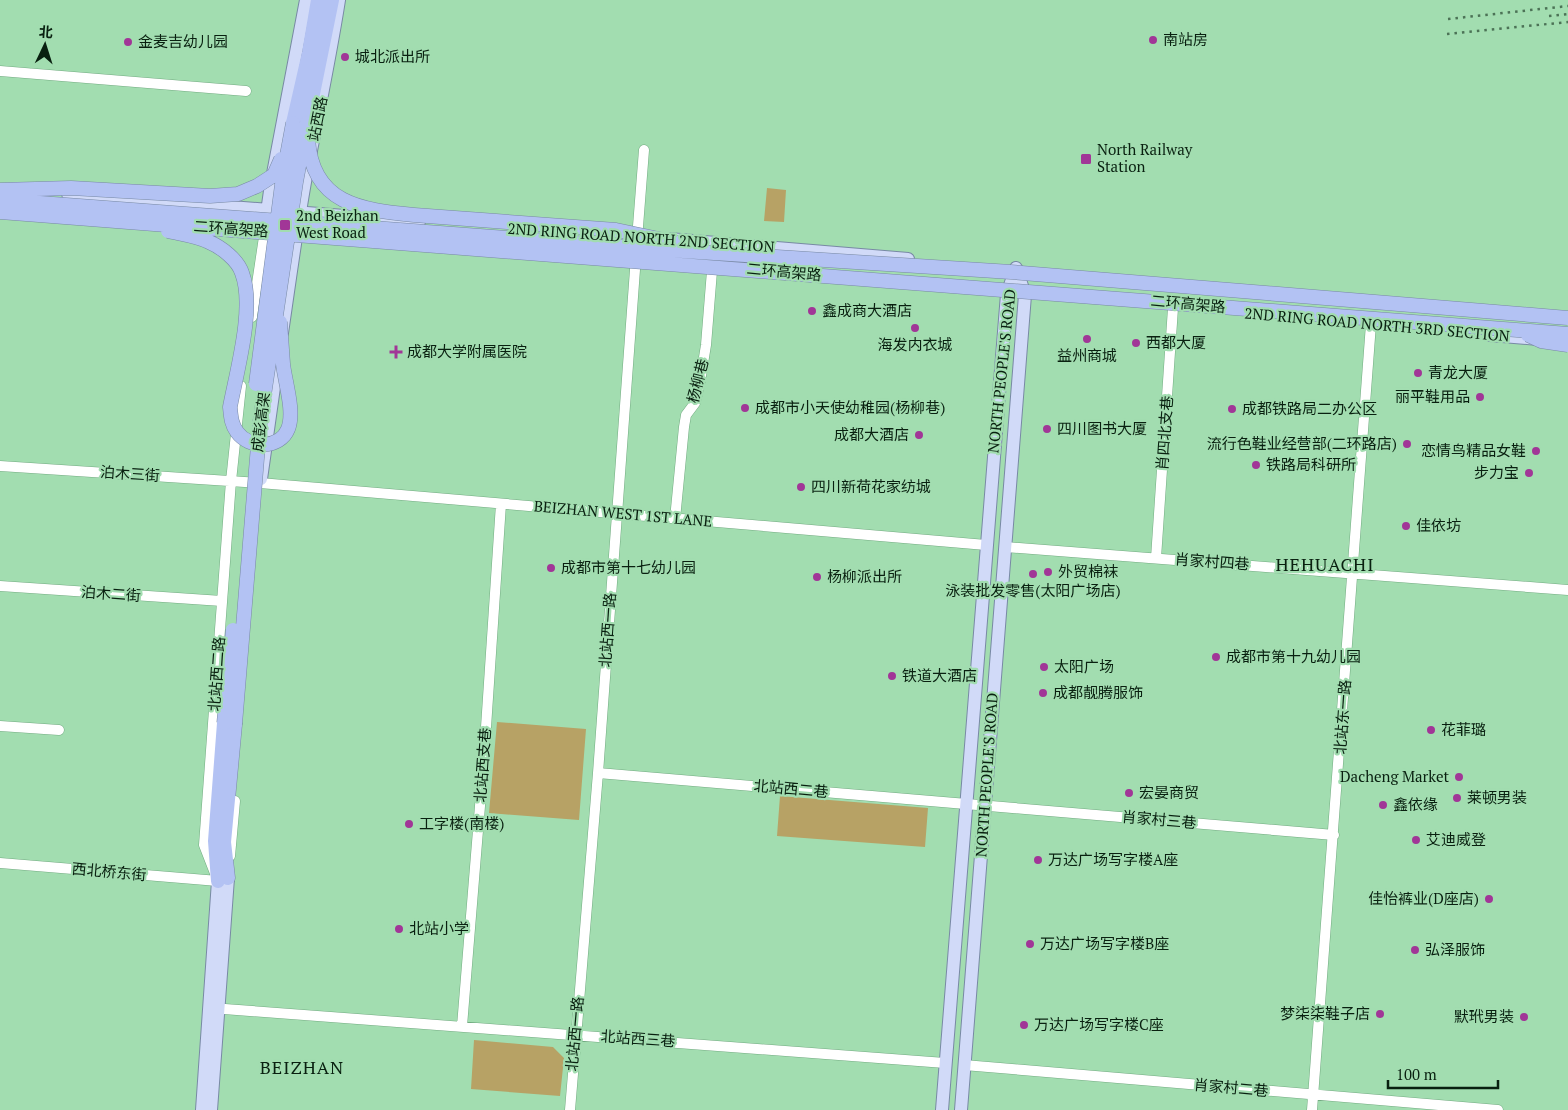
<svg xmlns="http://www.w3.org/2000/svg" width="1568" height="1110" font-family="'PT Serif','Noto Sans SC',serif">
<rect width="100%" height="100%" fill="#a2ddb0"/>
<path fill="#b7a265" d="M767 188 786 190 784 222 764 221Z
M497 722 586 729 579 820 489 813Z
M780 796 928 808 925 847 777 836Z
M474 1040 553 1047 564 1058 560 1096 471 1089Z"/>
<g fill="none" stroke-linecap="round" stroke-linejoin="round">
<defs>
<path id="minor" d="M0 71 246 91
M637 239 644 150
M252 317 264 237
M0 466 260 483 986 545
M675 519 684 427 686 415 695 403 700 382 706 345 712 271
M1005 547 1568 590
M1156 558 1173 308
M0 586 222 601
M0 726 59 730
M598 773 1334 835
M230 856 235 801
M0 863 218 881 204 845 231 481 241 386
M211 1008 945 1063
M462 1026 484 757 501 504
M964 1065 1498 1110
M570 1110 598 773 636 256
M1312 1110 1371 324"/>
<path id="major" d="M68 194 419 222
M266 219 271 184 306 0
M669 239 908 259
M282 333C290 279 297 225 307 171 318 114 330 58 339 0
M1490 335 1538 339
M261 479 279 352
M202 1110 218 881
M211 1110 228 878
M942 1110 1007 294 1016 268
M961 1110 1025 295 1016 268"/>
<path id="highway" d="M293 123 309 53 318 0
M307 123 332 0
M228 878 224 842 235 724
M218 881 215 841 224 723"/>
</defs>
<use href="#minor" stroke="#72ab81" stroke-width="11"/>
<use href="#major" stroke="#7889a4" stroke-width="14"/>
<use href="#highway" stroke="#7889a4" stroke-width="15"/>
<use href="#minor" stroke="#fff" stroke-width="10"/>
<use href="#major" stroke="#d1daf8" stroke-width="12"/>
<use href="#highway" stroke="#b3c2f3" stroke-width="14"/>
<path stroke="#4c7256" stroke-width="2.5" stroke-dasharray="2.5 5" stroke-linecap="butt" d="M1549 16 1568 14
M1448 19 1568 6
M1447 34 1568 22"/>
<defs>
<path id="highway-bridge" d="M308 139C312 204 361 210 414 215L616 230 678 243
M0 190 71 188 210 196 238 194 257 186 274 175 281 159
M0 200 668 250 1011 272 1568 318
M0 212 1568 334
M168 231C181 234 197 236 209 242 221 247 238 260 242 273 255 307 237 370 230 407 231 416 231 424 237 432 249 449 280 449 288 429 295 412 285 382 283 364 282 350 281 336 280 322
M1528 335 1541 341 1568 345
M256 384 283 177 293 123
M224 723 233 630
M235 724 260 422 296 182 307 123"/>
</defs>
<use href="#highway-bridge" stroke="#7889a4" stroke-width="15" stroke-linecap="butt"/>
<use href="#highway-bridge" stroke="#b3c2f3" stroke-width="14"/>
</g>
<g fill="#a13697" stroke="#a2ddb0" stroke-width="2">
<circle cx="1153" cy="40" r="5"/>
<circle cx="128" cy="42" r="5"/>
<circle cx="345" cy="57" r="5"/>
<rect x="1080" y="153" width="12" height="12" rx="2.5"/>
<rect x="279" y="219" width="12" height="12" rx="2.5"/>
<circle cx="812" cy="311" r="5"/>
<circle cx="915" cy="328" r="5"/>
<circle cx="1087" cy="339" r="5"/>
<circle cx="1136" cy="343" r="5"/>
<path d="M393.5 344.5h5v5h5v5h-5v5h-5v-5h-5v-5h5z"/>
<circle cx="1418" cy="373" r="5"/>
<circle cx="1480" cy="397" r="5"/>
<circle cx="745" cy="408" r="5"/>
<circle cx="1232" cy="409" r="5"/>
<circle cx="1047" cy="429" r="5"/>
<circle cx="919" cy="435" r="5"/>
<circle cx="1407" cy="444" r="5"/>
<circle cx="1536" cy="451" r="5"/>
<circle cx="1256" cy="465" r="5"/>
<circle cx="1529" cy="473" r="5"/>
<circle cx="801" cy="487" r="5"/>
<circle cx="1406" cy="526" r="5"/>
<circle cx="551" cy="568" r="5"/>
<circle cx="1048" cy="572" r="5"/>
<circle cx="1033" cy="574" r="5"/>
<circle cx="817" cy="577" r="5"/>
<circle cx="1216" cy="657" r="5"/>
<circle cx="1044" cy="667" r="5"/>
<circle cx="892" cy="676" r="5"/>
<circle cx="1043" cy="693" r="5"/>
<circle cx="1431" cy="730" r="5"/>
<circle cx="1459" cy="777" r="5"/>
<circle cx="1129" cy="793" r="5"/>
<circle cx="1457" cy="798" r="5"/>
<circle cx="1383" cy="805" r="5"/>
<circle cx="409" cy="824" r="5"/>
<circle cx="1416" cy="840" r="5"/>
<circle cx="1038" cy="860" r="5"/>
<circle cx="1489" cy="899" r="5"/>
<circle cx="399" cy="929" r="5"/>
<circle cx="1030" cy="944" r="5"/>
<circle cx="1415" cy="950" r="5"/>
<circle cx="1380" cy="1014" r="5"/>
<circle cx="1524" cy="1017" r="5"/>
<circle cx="1024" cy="1025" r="5"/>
</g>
<g text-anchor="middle" stroke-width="4.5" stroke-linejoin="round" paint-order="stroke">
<g font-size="15" fill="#092010" stroke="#a2ddb0" text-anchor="start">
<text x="1163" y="45">南站房</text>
<text x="138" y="47">金麦吉幼儿园</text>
<text x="355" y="62">城北派出所</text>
<text x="1097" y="155">North Railway<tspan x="1097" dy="17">Station</tspan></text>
<text x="296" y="221">2nd Beizhan<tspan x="296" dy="17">West Road</tspan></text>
<text x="822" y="316">鑫成商大酒店</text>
<text x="1146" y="348">西都大厦</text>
<text x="915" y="350" text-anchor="middle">海发内衣城</text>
<text x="407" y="357">成都大学附属医院</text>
<text x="1087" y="361" text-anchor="middle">益州商城</text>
<text x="1428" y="378">青龙大厦</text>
<text x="1470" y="402" text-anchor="end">丽平鞋用品</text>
<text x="755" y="413">成都市小天使幼稚园(杨柳巷)</text>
<text x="1242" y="414">成都铁路局二办公区</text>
<text x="1057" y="434">四川图书大厦</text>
<text x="909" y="440" text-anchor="end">成都大酒店</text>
<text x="1397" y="449" text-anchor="end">流行色鞋业经营部(二环路店)</text>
<text x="1526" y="456" text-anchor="end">恋情鸟精品女鞋</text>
<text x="1266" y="470">铁路局科研所</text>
<text x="1519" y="478" text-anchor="end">步力宝</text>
<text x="811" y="492">四川新荷花家纺城</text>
<text x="1416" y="531">佳依坊</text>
<text x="561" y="573">成都市第十七幼儿园</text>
<text x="1058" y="577">外贸棉袜</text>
<text x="827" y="582">杨柳派出所</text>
<text x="1033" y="596" text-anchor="middle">泳装批发零售(太阳广场店)</text>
<text x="1226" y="662">成都市第十九幼儿园</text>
<text x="1054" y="672">太阳广场</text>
<text x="902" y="681">铁道大酒店</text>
<text x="1053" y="698">成都靓腾服饰</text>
<text x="1441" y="735">花菲璐</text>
<text x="1449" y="782" text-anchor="end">Dacheng Market</text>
<text x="1139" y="798">宏晏商贸</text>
<text x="1467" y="803">莱顿男装</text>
<text x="1393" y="810">鑫依缘</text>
<text x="419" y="829">工字楼(南楼)</text>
<text x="1426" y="845">艾迪威登</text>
<text x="1048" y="865">万达广场写字楼A座</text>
<text x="1479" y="904" text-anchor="end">佳怡裤业(D座店)</text>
<text x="409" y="934">北站小学</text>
<text x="1040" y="949">万达广场写字楼B座</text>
<text x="1425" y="955">弘泽服饰</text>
<text x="1370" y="1019" text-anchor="end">梦柒柒鞋子店</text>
<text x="1514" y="1022" text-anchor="end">默玳男装</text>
<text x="1034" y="1030">万达广场写字楼C座</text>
</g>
<g font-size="15" fill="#092010" stroke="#a2ddb0">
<text transform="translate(318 119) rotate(-79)" y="5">站西路</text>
<text transform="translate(231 229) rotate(4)" y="5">二环高架路</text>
<text transform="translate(641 238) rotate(4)" y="5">2ND RING ROAD NORTH 2ND SECTION</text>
<text transform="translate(784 272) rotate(5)" y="5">二环高架路</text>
<text transform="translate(1188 304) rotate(5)" y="5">二环高架路</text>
<text transform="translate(1377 325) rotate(5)" y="5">2ND RING ROAD NORTH 3RD SECTION</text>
<text transform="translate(1002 371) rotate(-84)" y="5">NORTH PEOPLE'S ROAD</text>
<text transform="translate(698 381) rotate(-76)" y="5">杨柳巷</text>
<text transform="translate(261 422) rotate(-83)" y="5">成彭高架</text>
<text transform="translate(1165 433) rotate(-86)" y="5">肖四北支巷</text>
<text transform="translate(130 474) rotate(4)" y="5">泊木三街</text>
<text transform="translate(623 514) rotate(5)" y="5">BEIZHAN WEST 1ST LANE</text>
<text transform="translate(1212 562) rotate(4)" y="5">肖家村四巷</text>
<text transform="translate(111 594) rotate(4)" y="5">泊木二街</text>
<text transform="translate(608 630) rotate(-86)" y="5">北站西一路</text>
<text transform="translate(217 674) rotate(-86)" y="5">北站西二路</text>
<text transform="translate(1343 717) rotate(-86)" y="5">北站东一路</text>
<text transform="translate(483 765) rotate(-86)" y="5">北站西支巷</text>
<text transform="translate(987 775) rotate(-86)" y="5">NORTH PEOPLE'S ROAD</text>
<text transform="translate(791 789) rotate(5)" y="5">北站西二巷</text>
<text transform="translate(1159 820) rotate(5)" y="5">肖家村三巷</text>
<text transform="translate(109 872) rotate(5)" y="5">西北桥东街</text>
<text transform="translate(575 1034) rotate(-85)" y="5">北站西一路</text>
<text transform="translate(638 1039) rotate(4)" y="5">北站西三巷</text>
<text transform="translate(1231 1088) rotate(5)" y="5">肖家村二巷</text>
</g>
<g font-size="18" letter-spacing="1" fill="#092010" stroke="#a2ddb0">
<text x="1325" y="571">HEHUACHI</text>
<text x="302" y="1074">BEIZHAN</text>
</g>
</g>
<g transform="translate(45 45) rotate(4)" stroke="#a2ddb0" stroke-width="4" paint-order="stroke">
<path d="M0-4L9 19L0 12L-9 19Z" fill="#092010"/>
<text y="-8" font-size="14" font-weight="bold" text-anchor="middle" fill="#092010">北</text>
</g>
<path d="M1388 1080v8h110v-8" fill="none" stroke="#092010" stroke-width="2.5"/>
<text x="1396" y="1080" font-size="15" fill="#092010" stroke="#a2ddb0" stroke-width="4" paint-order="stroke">100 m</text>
</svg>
